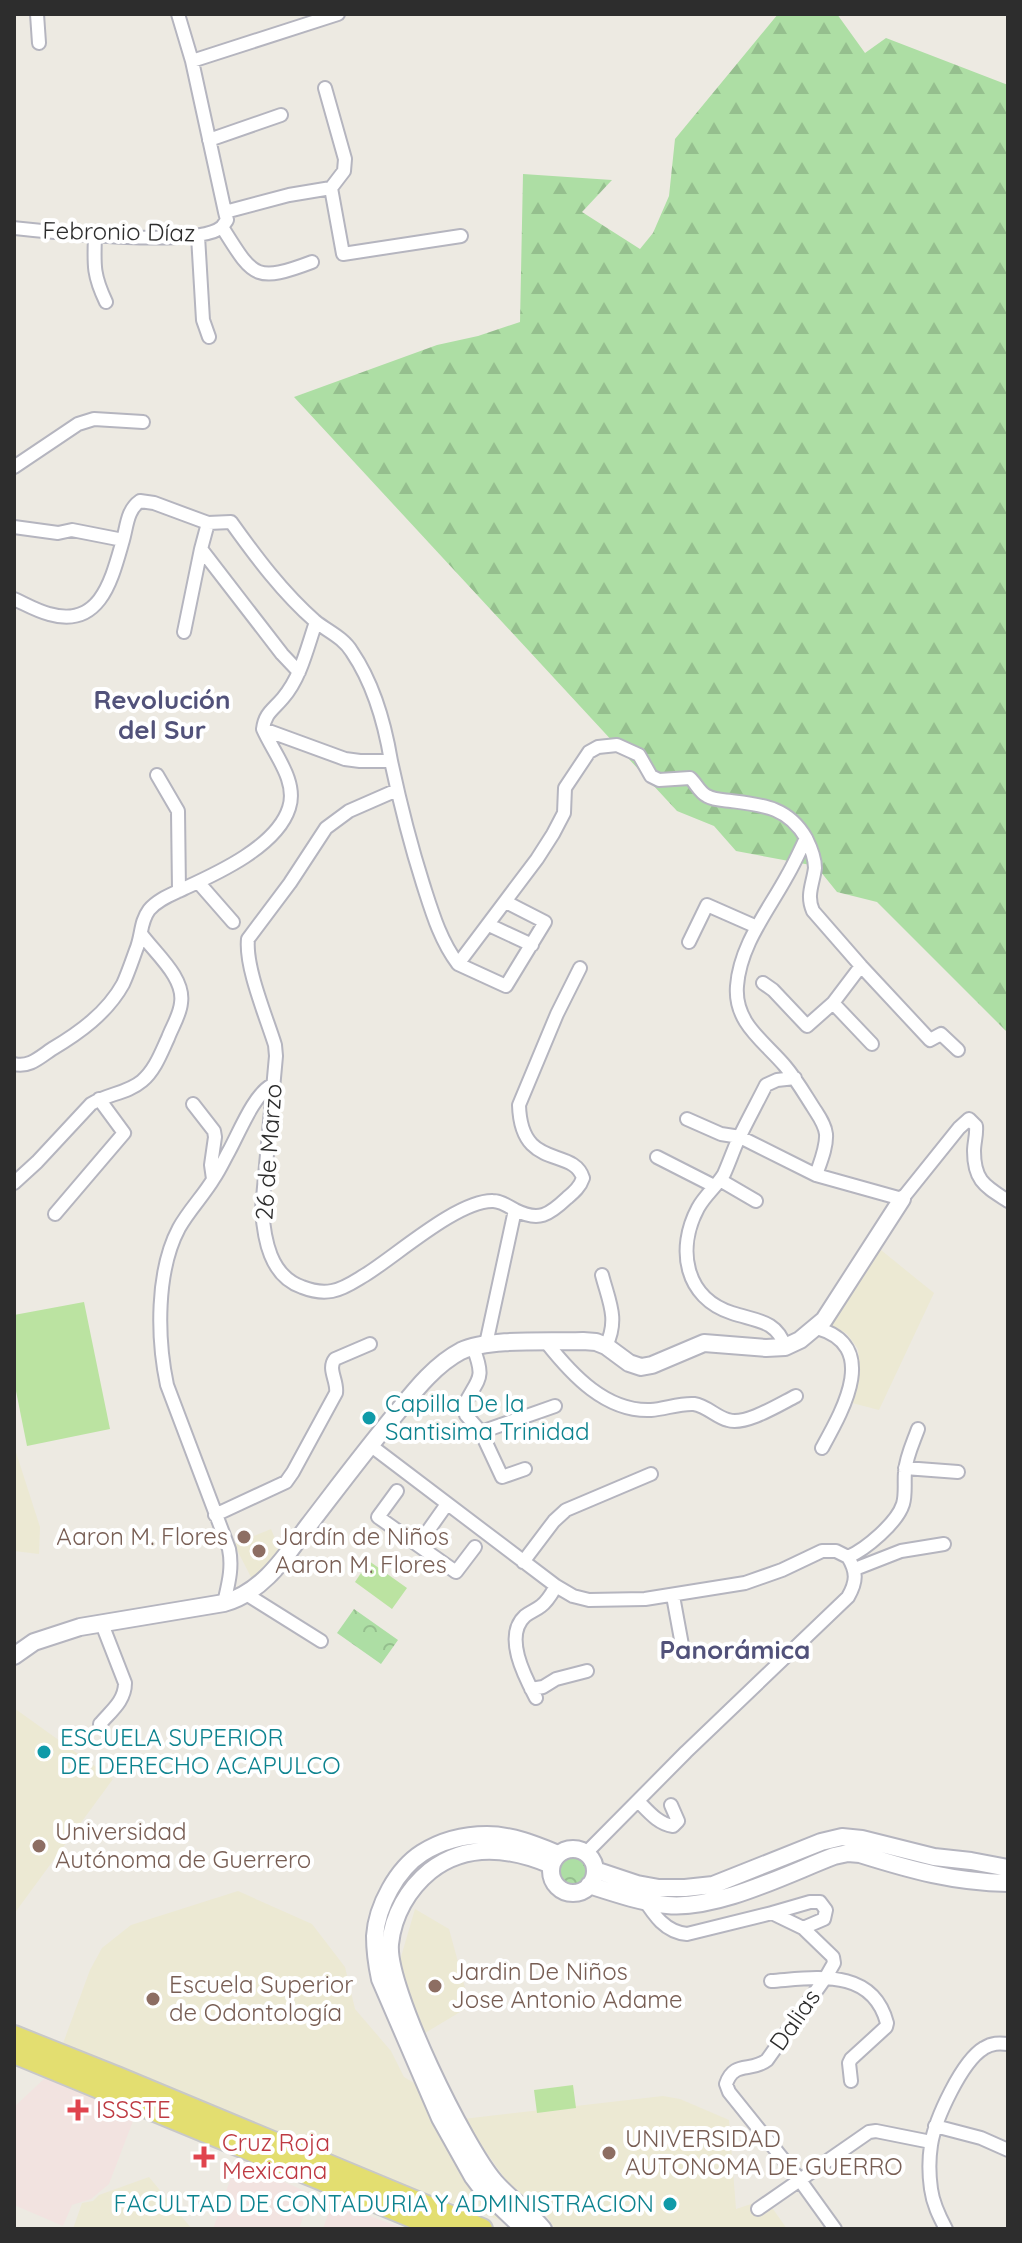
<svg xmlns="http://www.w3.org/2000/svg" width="1022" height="2243" font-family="Quicksand,sans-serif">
<defs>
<pattern id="forest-firs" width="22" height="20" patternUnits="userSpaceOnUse" patternTransform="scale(2)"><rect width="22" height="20" fill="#addea4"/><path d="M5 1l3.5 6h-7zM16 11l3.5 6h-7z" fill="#95bf8e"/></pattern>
<pattern id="park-crowns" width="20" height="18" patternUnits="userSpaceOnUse" patternTransform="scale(2)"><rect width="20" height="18" fill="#addea4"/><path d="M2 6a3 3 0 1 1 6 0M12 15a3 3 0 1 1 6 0" fill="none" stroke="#95bf8e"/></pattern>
</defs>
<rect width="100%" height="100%" fill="#edeae2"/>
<path fill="#ece9d3" d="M876 1246 934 1293 879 1410 852 1403 860 1370 858 1349 847 1334 837 1328 825 1324Z
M14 1446 40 1527 39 1554 14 1551Z
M271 1529 283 1558 254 1583 234 1544Z
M14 1708 113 1779 14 1914Z
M238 1891 312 1924 345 1967 355 2009 391 2051 404 2077 419 2086 502 2221 58 2057 90 1970 102 1948 131 1925Z
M415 1909 449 1929 470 2006 425 2033 398 1967Z
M663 2096 680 2099 729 2120 736 2209 766 2199 787 2229H555L545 2213 510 2186 463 2119Z
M149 2177 192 2229H73L82 2203 93 2201 99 2195Z"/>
<path fill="#f2e3e0" d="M45 2078 136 2113 109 2184 91 2199 72 2205 63 2226 14 2205V2107Z
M237 2160 311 2194 299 2229H213Z
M332 2202 405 2229H323Z"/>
<path fill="url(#forest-firs)" d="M778 14H837L865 53 886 38 1008 85V1033L877 902 837 892 816 866 736 851 714 826 677 811 294 397 437 345 478 336 520 322 523 174 612 180 582 212 640 249 653 233 669 196 675 139Z"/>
<path fill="url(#park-crowns)" d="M354 1609 398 1640 381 1664 337 1633Z
M555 1871a17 17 0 1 1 34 0a17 17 0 1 1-34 0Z"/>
<path fill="#bbe3a1" d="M84 1302 110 1429 27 1446 14 1381V1315Z
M369 1561 407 1588 392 1609 355 1582Z
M573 2085 576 2108 537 2113 534 2090Z"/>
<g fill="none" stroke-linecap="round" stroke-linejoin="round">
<defs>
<path id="minor" d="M37 14 39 43
M178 14 192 61 225 212 227 220 222 227
M192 61 338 14
M209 140 281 115
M331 188 343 254 461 236
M225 212 289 195 331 188 344 171 345 159 325 88
M222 227C253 276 254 284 312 262
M14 228C52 232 197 248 222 227
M95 235C94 265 93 275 106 302
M198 236 203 320 209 337
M14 467 78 424 94 419 143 422
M14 527 58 533 72 530 123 540
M201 549 282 654 299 672
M14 599C25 604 37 611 49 614 101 629 112 578 123 540 127 526 127 510 140 501L154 503 208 523 231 522C256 557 283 593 315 621 327 631 343 637 352 652 373 683 385 725 391 761
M184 632 201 549 208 523
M263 729 345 759 360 761H391C400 803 410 843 423 884 432 912 440 940 458 964L537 859 553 834 564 813 565 788 589 752 598 747 617 745 639 755 651 776 659 780 690 778C696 783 699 792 707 796 714 800 723 800 731 801 763 805 788 807 806 838 810 846 815 859 815 868 813 884 806 895 813 911L861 966 930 1040 941 1034 958 1050
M263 729C265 713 273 710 283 698 301 677 307 648 316 622
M157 775 178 811 179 891
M397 790 349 811 326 828 290 883 248 939C245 967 266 1016 275 1045L276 1056 262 1209C264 1239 270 1276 302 1287 312 1291 321 1293 332 1291 344 1289 355 1281 365 1275 396 1256 458 1200 493 1201 501 1201 508 1206 515 1210L486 1344
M806 838C800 851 794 864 787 876 768 911 740 945 737 986 734 1023 764 1041 785 1066 796 1079 804 1093 813 1107 818 1115 825 1124 826 1134 827 1147 820 1163 816 1175
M198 882 233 922
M489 925 532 945
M689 942 707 905 757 927
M458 964 506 986 545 922 506 902
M763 983 773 990 807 1026 833 1003 861 966
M833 1003 872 1044
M14 1064C29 1068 40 1057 52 1049 79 1033 107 1013 123 984 128 973 132 961 136 950 142 936 140 922 149 910 158 899 173 894 185 888 218 873 277 846 289 808 298 781 274 754 263 729
M193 1104 214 1131 215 1137 211 1165 213 1179
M687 1119 721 1134 740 1137 816 1175 902 1199 959 1128 969 1119 976 1126C977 1134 974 1143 974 1151 974 1181 985 1186 1008 1201
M657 1157 714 1186
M720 1180 756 1201
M14 1183 37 1162 91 1104C107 1094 128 1093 142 1081 155 1070 161 1053 168 1038 172 1027 180 1015 181 1003 185 978 156 954 142 935
M515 1210C539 1222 549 1215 567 1198 574 1192 580 1187 583 1178 573 1146 521 1172 519 1105L557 1014 580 968
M55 1214 124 1133 99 1099
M602 1275C609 1302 619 1319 606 1346
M817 1328C880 1346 843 1410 822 1448
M546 1342C572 1375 606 1412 651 1410 665 1409 680 1403 694 1404 707 1406 716 1417 728 1420 745 1426 780 1404 796 1396
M473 1347C486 1381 478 1377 464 1406L466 1415 481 1432 555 1406
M785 1347C777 1320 756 1321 732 1313 685 1298 676 1249 698 1208 705 1195 717 1186 724 1174 729 1163 733 1151 738 1140 747 1121 757 1103 766 1085L777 1080 795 1078
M481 1432 502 1477 525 1469
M370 1445 556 1586 573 1596 589 1600 645 1599 745 1583 782 1570 822 1551H836L848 1557
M905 1468 958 1472
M397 1491 378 1517 456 1572 475 1547
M215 1515 286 1482 293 1472 336 1393C338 1381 327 1369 335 1359L370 1344
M418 1545 447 1504
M848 1557C866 1549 897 1523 903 1504 906 1494 904 1482 905 1472 906 1457 913 1443 918 1429
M523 1562 554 1521 566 1510 651 1474
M855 1569 901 1551 944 1544
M246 1594 321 1641
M673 1596 682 1645
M224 1603C228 1585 233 1568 229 1549L167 1385C157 1338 156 1271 179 1228 189 1210 204 1195 214 1178 220 1169 224 1160 229 1151 239 1133 254 1094 272 1085
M531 1689 543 1687 556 1679 587 1671
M536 1698C525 1677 503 1636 525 1616 530 1612 536 1610 541 1606 548 1601 552 1593 556 1586
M100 1724C111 1711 125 1701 125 1683L102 1624
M638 1801C648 1811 658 1824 673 1826L678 1821 671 1805
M586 1853 686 1752 848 1597C857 1581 857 1572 848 1557
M643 1898C654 1915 665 1932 687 1934L772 1913 803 1928 833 1957 834 1963 826 1977 767 2060C751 2073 734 2060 726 2084L729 2092 799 2179 835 2229
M772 1913 810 1902H820L826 1910 824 1919 803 1928
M771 1981C816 1978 872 1967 887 2023L886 2027 851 2059 849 2063 851 2081
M935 2126 981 2138 1008 2150
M758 2209 869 2132 876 2131 931 2142
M946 2229C939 2216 933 2204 931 2189 929 2175 929 2158 931 2145 935 2119 962 2061 984 2048 992 2043 999 2043 1008 2044"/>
<path id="tertiary" d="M14 1656 34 1642 80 1627 224 1603C263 1592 285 1557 308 1526 338 1487 367 1448 399 1410 416 1389 436 1364 461 1351 488 1338 551 1342 583 1341L596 1342 606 1346 629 1363 641 1367 652 1365 704 1343 766 1348 785 1347 800 1340 824 1320 902 1199
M551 1871a22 22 0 1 1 44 0a22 22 0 1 1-44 0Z
M595 1870 637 1884 659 1888H685L713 1885 821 1842 842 1837 862 1839 934 1857 971 1861 1008 1868
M589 1885C614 1893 640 1902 667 1905 717 1910 787 1874 834 1856L848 1853 860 1854C911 1870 954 1882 1008 1883
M524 2229 482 2189 473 2177 440 2118 380 1979C377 1965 375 1951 375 1936 377 1906 397 1869 422 1853 441 1841 465 1835 487 1835 512 1835 536 1845 558 1854
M543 2229C529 2212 510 2199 495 2182 465 2148 386 1988 390 1944 393 1915 408 1889 430 1871 467 1842 511 1848 551 1865"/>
<path id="primary" d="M14 2036 119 2078 482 2229
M14 2053 441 2229"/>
</defs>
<use href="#minor" stroke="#b5b5bf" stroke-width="16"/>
<use href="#tertiary" stroke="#b5b5bf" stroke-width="20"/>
<use href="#primary" stroke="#c8c8c8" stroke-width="24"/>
<use href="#minor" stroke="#fff" stroke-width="12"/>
<use href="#tertiary" stroke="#fff" stroke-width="16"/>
<use href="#primary" stroke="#e3de70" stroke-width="20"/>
</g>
<g fill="#0f9aa8" stroke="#fff" stroke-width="3">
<circle cx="369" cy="1418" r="8"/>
<circle cx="44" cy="1752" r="8"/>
<circle cx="670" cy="2204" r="8"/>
</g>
<g fill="#8d6e63" stroke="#fff" stroke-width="3">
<circle cx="244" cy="1537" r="8"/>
<circle cx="259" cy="1551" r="8"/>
<circle cx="39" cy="1846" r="8"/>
<circle cx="435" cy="1986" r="8"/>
<circle cx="153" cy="1999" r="8"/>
<circle cx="609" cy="2153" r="8"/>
</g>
<g fill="#e0444e" stroke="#fff" stroke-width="3">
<path d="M74 2098h8v8h8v8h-8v8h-8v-8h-8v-8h8z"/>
<path d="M200 2145h8v8h8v8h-8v8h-8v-8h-8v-8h8z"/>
</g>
<g text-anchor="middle" stroke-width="8" stroke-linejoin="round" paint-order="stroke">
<g font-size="24" fill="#2d2d2d" stroke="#fff">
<text transform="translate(119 232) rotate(1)" y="8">Febronio Díaz</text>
<text transform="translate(269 1152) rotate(-86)" y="8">26 de Marzo</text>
<text transform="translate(795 2020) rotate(-55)" y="8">Dalias</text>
</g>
<g font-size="24" fill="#0d838f" stroke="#fff" text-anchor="start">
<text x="385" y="1412">Capilla De la<tspan x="385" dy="28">Santisima Trinidad</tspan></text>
<text x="60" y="1746">ESCUELA SUPERIOR<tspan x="60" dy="28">DE DERECHO ACAPULCO</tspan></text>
<text x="654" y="2212" text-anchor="end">FACULTAD DE CONTADURIA Y ADMINISTRACION</text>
</g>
<g font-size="24" fill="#785e54" stroke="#fff" text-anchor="start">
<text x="228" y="1545" text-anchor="end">Aaron M. Flores</text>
<text x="275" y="1545">Jardín de Niños<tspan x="275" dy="28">Aaron M. Flores</tspan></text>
<text x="55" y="1840">Universidad<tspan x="55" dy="28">Autónoma de Guerrero</tspan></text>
<text x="451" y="1980">Jardin De Niños<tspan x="451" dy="28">Jose Antonio Adame</tspan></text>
<text x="169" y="1993">Escuela Superior<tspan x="169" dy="28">de Odontología</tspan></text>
<text x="625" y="2147">UNIVERSIDAD<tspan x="625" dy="28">AUTONOMA DE GUERRO</tspan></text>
</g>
<g font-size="24" fill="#be3a42" stroke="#fff" text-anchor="start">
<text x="96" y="2118">ISSSTE</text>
<text x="222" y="2151">Cruz Roja<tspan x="222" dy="28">Mexicana</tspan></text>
</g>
<g font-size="26" font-weight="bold" fill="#52527a" stroke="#fff">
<text x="162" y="709">Revolución<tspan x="162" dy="30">del Sur</tspan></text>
<text x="735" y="1659">Panorámica</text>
</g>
</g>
<rect width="1022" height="2243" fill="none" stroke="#2d2d2d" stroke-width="32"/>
</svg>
